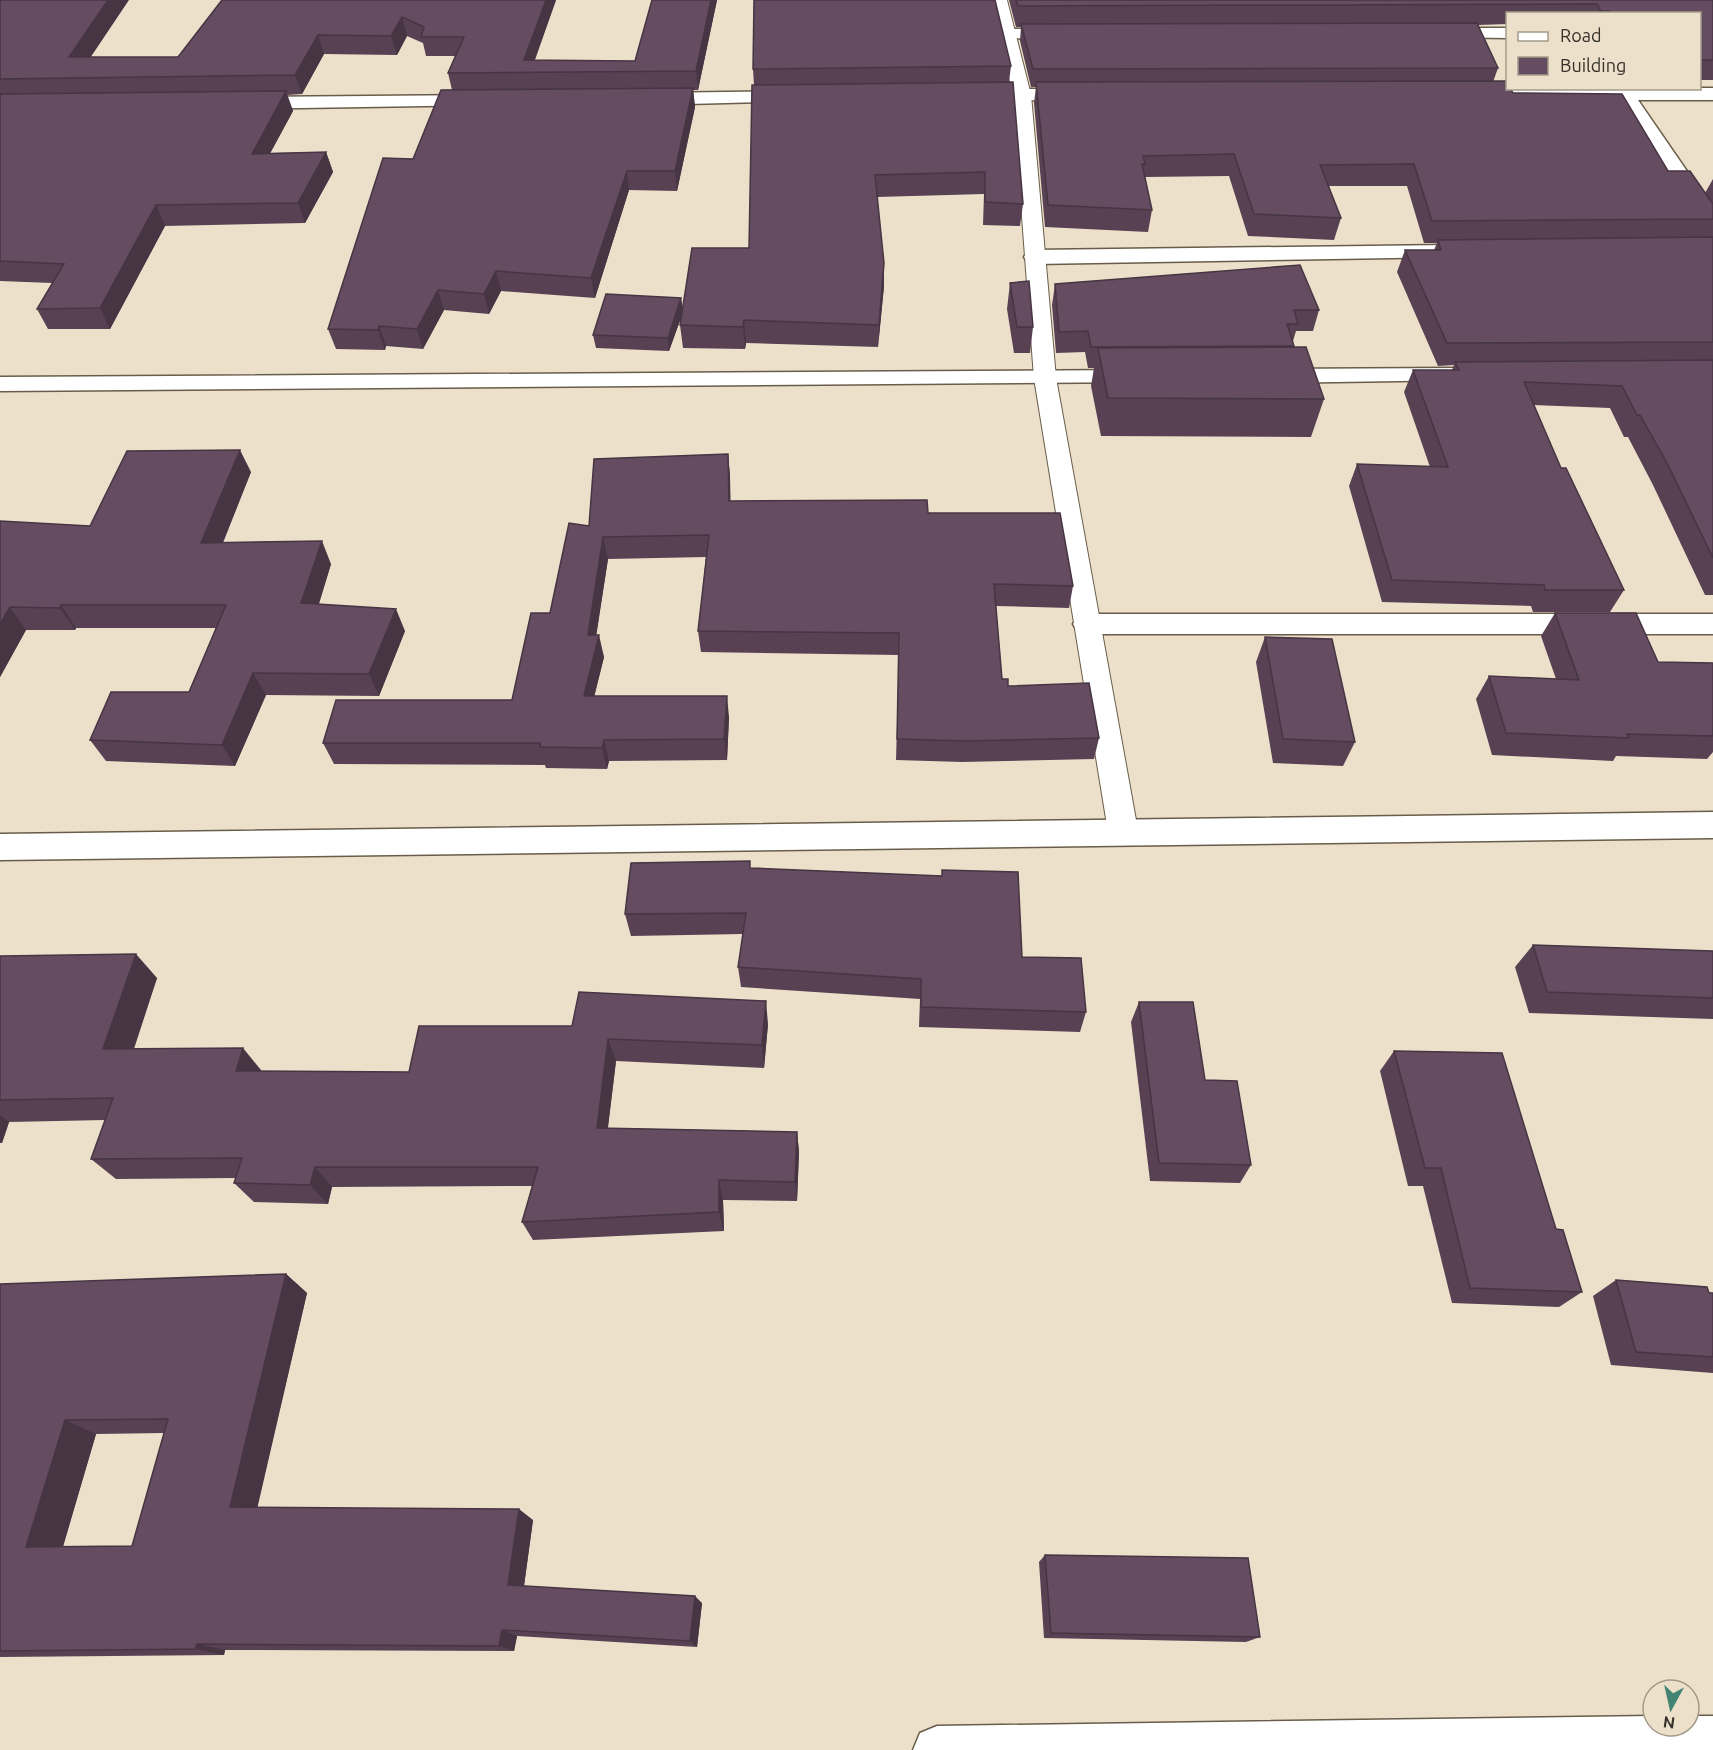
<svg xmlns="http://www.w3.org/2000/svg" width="1713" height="1750" font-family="Ubuntu,sans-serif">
<rect width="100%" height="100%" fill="#ece0ca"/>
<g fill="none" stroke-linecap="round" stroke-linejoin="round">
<defs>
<path id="service" d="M991 0H1007L1031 95 1056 378 1138 831 1134 840 1123 843 1112 840 1108 831 1034 378 1013 95Z"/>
<path id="minor" d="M1437 28H1508V38L1431 37 1428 33 1431 29Z
M1007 29H1065L1074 34 1065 39 1001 38 998 34 1001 30Z
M1510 88H1713V100H1638L1713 209V230L1705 229 1618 100 1504 98 1502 94Z
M971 89H1078L1087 95 1078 101 964 99 962 95 964 91Z
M796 91 803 93 806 97 803 101 650 105 640 99 650 93Z
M481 95 488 97 491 101 488 105 245 109 235 103 245 97Z
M1447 245 1455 247 1458 252 1455 257 1035 264 1027 262 1024 257 1027 252 1035 250Z
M1456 368 1464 370 1468 375 1464 380 1271 383 1263 381 1259 376 1263 371 1271 369Z
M1138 370 1147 372 1150 377 1147 382 0 391V377Z
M1087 614H1713V634H1087L1077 631 1073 624 1077 617Z
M1713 812V838L0 860V834Z
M1653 1716V1726H1689V1716H1713V1750H913L920 1733 937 1726Z"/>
</defs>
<use href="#service" stroke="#685d4a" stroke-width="2"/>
<use href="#minor" stroke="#685d4a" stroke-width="3"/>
<use href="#service" fill="#fff" fill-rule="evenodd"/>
<use href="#minor" fill="#fff" fill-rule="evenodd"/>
</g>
<path fill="#574153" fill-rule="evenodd" d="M0 0 91 57H178L222 0H556L535 60 635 61 652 0H717L698 90H693L695 107 677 191 629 190 595 298 501 291 489 314 444 310 423 349 386 346 385 350 336 349 328 329 413 159 452 90 448 73 455 56H426L423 43 407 36 397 55 324 54 302 94 287 95 293 111 270 153 326 152 333 172 305 223 165 226 110 329H48L37 309 52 283 0 281Z
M1009 0H1713V80H1700V14H1508V24L1478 25 1498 68 1493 82 1513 93 1668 171 1705 193 1713 179V595H1705L1653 485 1628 437H1624L1610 408 1533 405 1561 468 1624 590 1610 612H1533L1531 606 1382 602 1349 486 1357 464 1430 467 1404 392 1413 370H1452L1454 365 1438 366 1397 272 1405 250H1434L1437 243H1424L1407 186H1329L1341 218 1334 240 1248 236 1229 176 1145 177 1152 210 1148 232 1045 227 1034 103 1036 87H1031L1020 41 1021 27H1016Z
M1011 66 1009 82 1023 204 1020 226 983 225 984 194 877 197 884 286 878 347 746 343 745 349 683 348 680 325 682 315 669 351 596 348 593 335 681 298 683 309 749 248 754 85 753 69Z
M1010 283 1033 327 1030 353H1014L1007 309Z
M1055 284 1319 310 1313 331H1296L1293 341 1294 347 1324 399 1311 437 1101 436 1091 386 1094 368H1088L1085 352 1056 353 1052 305Z
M728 454 730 476V501L928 513 1073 586 1069 608 996 606 1002 679 1008 686 1099 738 1094 759 962 762 896 760 899 655 701 652 698 631 706 557 608 559 596 635 604 657 594 696 729 717 727 760 609 761 607 769 546 768 545 765 334 764 323 743 512 700 589 526Z
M251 472 223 543 331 564 319 604 405 631 379 696 266 695 235 766 106 761 90 740 189 692 216 628H76L75 630H26L0 677V521L90 526Z
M1555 613 1658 662 1713 663V752L1707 759 1616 756 1613 761 1492 755 1476 699 1489 676 1556 679 1541 636Z
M1265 637 1355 742 1343 766 1273 763 1256 662Z
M751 868 942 876V870L1022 957 1086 1012 1080 1032 919 1027 920 999 741 987 738 967 743 934 631 936 625 914Z
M1533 945 1713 951V1019L1529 1013 1515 967Z
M0 956 157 978 134 1049 261 1071 409 1072 572 1026 768 1024 764 1068 616 1061 608 1128 797 1132 799 1152 797 1201 723 1200 724 1231 533 1240 522 1222 532 1186 332 1187 328 1204 254 1202 234 1183 236 1178 116 1179 91 1159 105 1120 9 1122 2 1143H0Z
M1139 1002 1205 1080 1251 1165 1240 1183 1150 1181 1131 1022Z
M1394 1051 1556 1229 1582 1292 1559 1307 1452 1303 1423 1186H1408L1380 1071Z
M286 1274 307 1293 257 1507 533 1520 524 1586 702 1603 697 1647 517 1636 514 1651 225 1650 224 1655 0 1657V1284ZM164 1433 132 1546 63 1547 96 1434Z
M1616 1280 1713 1293V1373L1611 1365 1593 1296Z
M1045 1555 1260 1637 1246 1642 1044 1638 1039 1562Z"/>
<path fill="#473543" d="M108 0H129L78 76 69 57Z
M546 0H556L530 72 524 60Z
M711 0H717L698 90 696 71Z
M402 17 407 36 397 55 391 36Z
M318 35 324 54 302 94 295 75Z
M693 88 695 107 677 191 675 171Z
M286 91 293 111 259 174 252 154Z
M326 152 333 172 305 223 298 203Z
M627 171 629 190 595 298 591 278Z
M156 205 165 226 110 329 100 308Z
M884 263V286L878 347 879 325Z
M496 271 501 291 489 314 484 294Z
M438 290 444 310 423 349 417 329Z
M681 298 683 312 669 351 668 338Z
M744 320 746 343 745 349 743 327Z
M379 326 386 346 385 350 378 330Z
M240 450 251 472 213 566 201 543Z
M728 454 730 476 731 523 729 501Z
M603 537 608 559 593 657 588 635Z
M322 541 331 564 312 625 301 603Z
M61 605 76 628 75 630 60 608Z
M10 607 26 630 0 677V624Z
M396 609 405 631 379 696 369 674Z
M599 635 604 657 589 718 584 696Z
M253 673 266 695 235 766 222 745Z
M727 696 729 717 727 760 724 739Z
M604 740 609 761 607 769 602 748Z
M136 954 157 978 126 1071 103 1049Z
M766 1001 768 1024 764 1068 762 1045Z
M608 1039 616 1061 605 1149 597 1128Z
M243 1048 261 1070 255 1093 236 1071Z
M0 1115 9 1122 2 1143 0 1142Z
M797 1132 799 1152 797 1201 795 1182Z
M315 1167 332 1187 328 1204 310 1185Z
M719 1180 723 1200 724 1231 719 1212Z
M286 1274 307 1293 255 1518 230 1507Z
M65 1420 96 1434 60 1556 26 1547Z
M519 1509 533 1520 523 1593 508 1585Z
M695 1596 702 1603 697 1647 690 1641Z
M502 1630 517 1636 514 1651 499 1646Z
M197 1644 225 1650 224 1655 195 1649Z"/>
<path fill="#654c60" stroke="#473543" stroke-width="1.5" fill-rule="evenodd" d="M0 0H108L69 57H178L222 0H546L524 60 635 61 652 0H711L696 71 448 73 464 37H421L424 27 402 17 391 36 318 35 295 75 0 79Z
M754 0H995L1011 66 753 69Z
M1016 0H1713V60H1700V14H1612L1610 11H1601L1597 4 1018 6Z
M1477 23 1498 68 1033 69 1021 24Z
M1507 81 1508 88H1510L1513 93 1622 94 1668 171H1690L1713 204V219L1432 221 1414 164 1320 165 1341 218 1254 214 1234 154 1143 156 1145 164H1142L1152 210 1048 205 1036 82Z
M1013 82 1023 204 985 202V172L875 175 884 263 879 325 744 320 743 327 680 325 692 248H749L752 85Z
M693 88 675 171H627L591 278 496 271 484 294 438 290 417 329 379 326 378 330 328 329 383 158 413 159 441 90Z
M286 91 252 154 326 152 298 203 156 205 100 308 37 309 64 264 0 261V94Z
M1713 237V342L1447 343 1405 250H1441L1438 240Z
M1300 265 1319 310H1294L1298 324H1287L1294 346 1091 347 1088 331 1059 332 1055 284Z
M1029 281 1033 327H1017L1010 283Z
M606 294 681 298 668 338 593 335Z
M1306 347 1324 399 1108 398 1098 348Z
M1713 360V558L1667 463 1640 415H1637L1622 386 1524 382 1561 468H1566L1624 590H1545L1544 585 1392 580 1357 464 1448 467 1413 370H1459L1455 362Z
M240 450 201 543 322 541 301 603 396 609 369 674 253 673 222 745 90 740 111 692H189L226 605H61L60 608 10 607 0 624V521L90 526 127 451Z
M728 454 729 501 927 500 928 513H1060L1073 586 994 584 1002 679H1008V686L1089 683 1099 738 965 741 897 739 899 633 698 631 709 535 603 537 588 635H599L584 696H727L724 739 604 740 602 748 540 747V743H323L336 700H512L531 613H550L569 523 589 526 594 459Z
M1555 613H1636L1658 662 1713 663V736L1627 734 1629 738 1506 733 1489 676 1579 680Z
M1265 637 1332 639 1355 742 1283 739Z
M750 861V868L942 876V870L1018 872 1022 957 1081 958 1086 1012 921 1007V979L738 967 746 913 625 914 631 863Z
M1533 945 1713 951V998L1547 992Z
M136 954 103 1049 243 1048 236 1071 409 1072 419 1026H572L579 992 766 1001 762 1045 608 1039 597 1128 797 1132 795 1182 719 1180V1212L522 1222 538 1167H315L310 1185 234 1183 242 1158 91 1159 113 1098 0 1100V956Z
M1139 1002H1193L1205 1080 1237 1081 1251 1165 1159 1163Z
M1394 1051 1502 1053 1556 1229 1563 1230 1582 1292 1470 1288 1441 1168H1425Z
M286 1274 230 1507 519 1509 508 1585 695 1596 690 1641 502 1630 499 1646 197 1644 195 1649 0 1651V1284ZM168 1419 132 1546 26 1547 65 1420Z
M1616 1280 1707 1287 1709 1293H1713V1357L1636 1352Z
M1045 1555 1248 1558 1260 1637 1051 1633Z"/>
<rect x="1506" y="12" width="195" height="78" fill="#ece0ca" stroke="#a39a8a" stroke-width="1.5"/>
<rect x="1518" y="32" width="30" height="9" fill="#ffffff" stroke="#a39a8a" stroke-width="1.5"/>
<text x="1560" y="42" font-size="18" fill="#363129">Road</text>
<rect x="1518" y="57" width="30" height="18" fill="#654c60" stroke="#a39a8a" stroke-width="1.5"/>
<text x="1560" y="72" font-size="18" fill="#363129">Building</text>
<g transform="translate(1671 1708) rotate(188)"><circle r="28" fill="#ece0ca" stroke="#a39a8a" stroke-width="1.5"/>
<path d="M0-4.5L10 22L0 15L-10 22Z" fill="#428373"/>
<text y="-9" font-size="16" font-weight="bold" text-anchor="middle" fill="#363129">N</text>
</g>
</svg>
